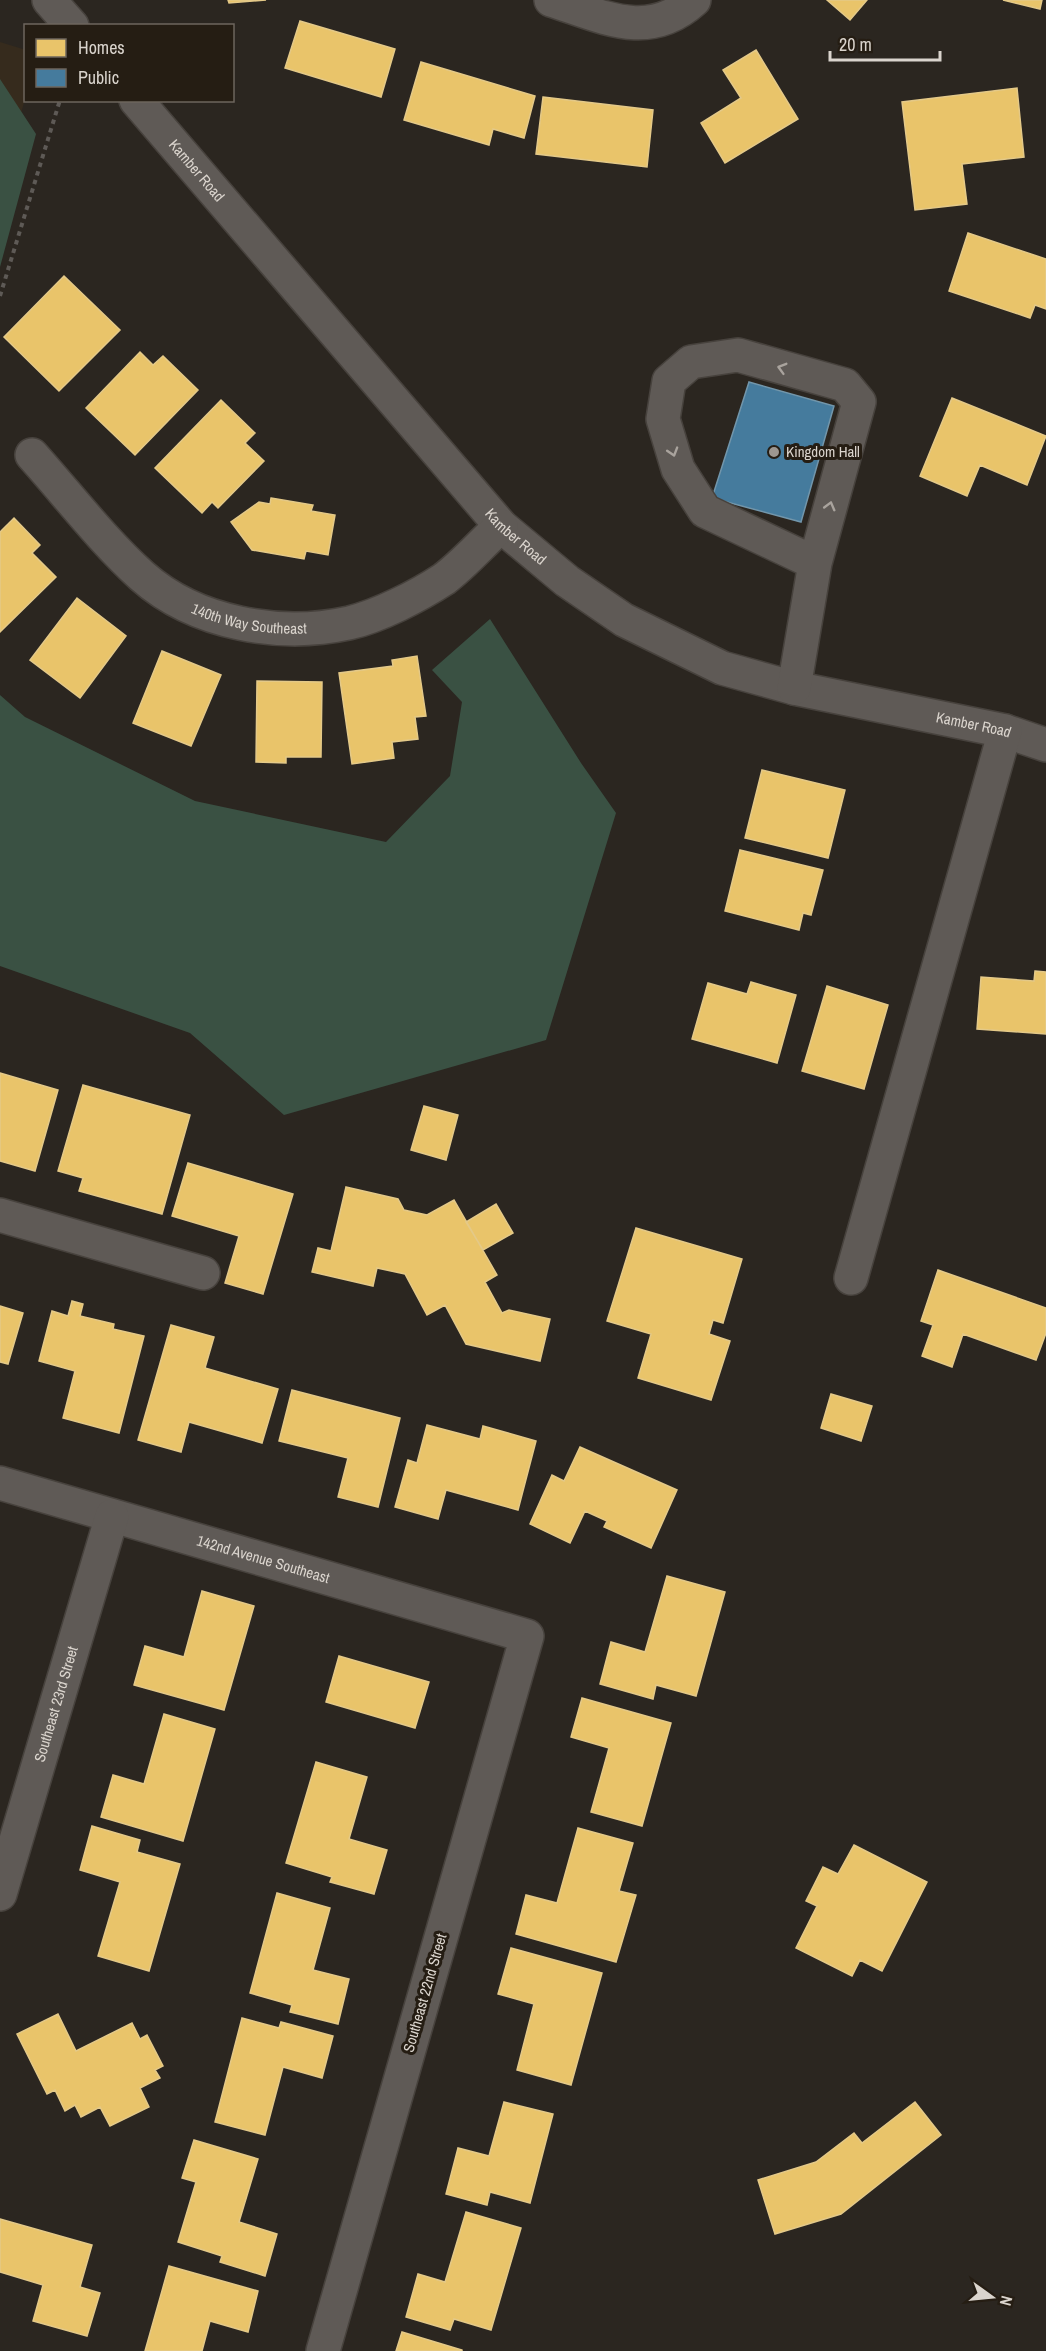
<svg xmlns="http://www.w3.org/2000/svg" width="1046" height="2351" font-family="'Archivo Narrow',sans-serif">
<rect width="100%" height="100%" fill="#2b2620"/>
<path fill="#362b1d" d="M0 42 26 50 25 99 0 188Z"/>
<path fill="#3a5143" d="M0 79 36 134 0 267Z
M490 619 581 763 616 813 546 1040 284 1115 190 1033 0 966V695L25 717 195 801 386 842 450 776 462 702 432 670Z"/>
<path fill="#e9c46a" stroke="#e4c988" stroke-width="1.5" d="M228 0H266L229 3Z
M827 0H867L850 20Z
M1003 0H1042L1040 9Z
M300 21 395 49 381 97 285 68Z
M756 50 798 119 725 163 701 123 741 98 723 70Z
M421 62 535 96 524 138 493 129 489 145 404 120Z
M1017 88 1024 157 962 164 967 204 915 210 902 102Z
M543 97 653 110 647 167 536 154Z
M968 233 1046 259V309L1035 305 1030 318 949 291Z
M64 276 120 330 59 391 4 337Z
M140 352 153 365 163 356 198 390 135 455 86 408Z
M952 398 1046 436 1027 485 980 465 967 496 920 476Z
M221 400 255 433 245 443 264 461 218 508 212 502 202 513 155 468Z
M271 498 313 505 311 511 335 515 328 555 306 551 304 559 252 550 231 522 259 502 270 504Z
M14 518 40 545 32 553 56 577 0 632V532Z
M77 598 126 636 80 698 30 660Z
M162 651 221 675 191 746 133 723Z
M417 656 426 716 415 717 418 739 392 742 394 758 352 764 339 673 393 666 392 660Z
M257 681 322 682 321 757H286V763L256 762Z
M762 770 845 790 828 858 745 838Z
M740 850 823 870 811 915 803 913 799 930 725 911Z
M1035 971 1046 972V1034L977 1029 981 977 1034 981Z
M751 982 796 995 777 1063 692 1039 708 983 747 994Z
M827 986 888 1005 864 1089 802 1071Z
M0 1073 58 1090 35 1171 0 1161Z
M83 1085 190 1115 162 1214 79 1191 83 1178 58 1171Z
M424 1106 458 1115 446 1160 411 1150Z
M188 1163 293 1194 263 1294 225 1283 239 1236 172 1216Z
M346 1187 398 1199 404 1210 427 1215 454 1200 497 1275 485 1282 502 1313 509 1310 550 1319 540 1361 466 1344 445 1305 427 1315 405 1274 377 1268 373 1286 312 1272 318 1248 331 1251Z
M496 1204 513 1233 483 1250 466 1222Z
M636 1228 742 1259 723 1323 713 1320 709 1334 730 1341 711 1400 638 1378 651 1334 607 1321Z
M938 1270 1046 1308V1333L1036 1360 963 1334 952 1367 922 1356 933 1325 921 1321Z
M72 1301 83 1304 80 1316 114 1324 113 1329 144 1336 119 1433 63 1418 75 1371 39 1361 52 1311 68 1316Z
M0 1306 23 1313 8 1364 0 1362Z
M171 1325 214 1337 205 1368 278 1389 262 1443 189 1422 181 1452 138 1440Z
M292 1390 400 1418 378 1507 338 1497 348 1458 279 1441Z
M831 1394 872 1406 861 1441 821 1428Z
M427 1425 480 1439 483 1426 536 1441 518 1510 446 1490 438 1519 395 1507 408 1460 417 1463Z
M580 1447 677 1490 651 1548 604 1527 607 1521 585 1511 570 1543 530 1524 552 1475 564 1481Z
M667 1576 725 1592 696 1696 656 1685 653 1699 600 1684 611 1642 645 1652Z
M202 1591 254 1606 224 1710 134 1685 145 1646 184 1657Z
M339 1656 429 1682 415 1728 326 1702Z
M582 1698 671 1723 642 1826 591 1812 609 1748 571 1737Z
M164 1714 215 1729 183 1841 101 1817 113 1775 144 1784Z
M316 1762 367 1777 349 1839 387 1850 374 1894 330 1882 332 1877 286 1863Z
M92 1826 140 1840 137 1852 180 1864 149 1971 98 1956 120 1882 80 1870Z
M578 1828 633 1843 619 1891 636 1895 616 1962 516 1934 526 1895 557 1903Z
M854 1845 927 1882 882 1971 860 1960 852 1976 796 1948 817 1906 806 1901 823 1867 838 1874Z
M277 1893 330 1908 313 1970 349 1979 338 2024 290 2012 292 2005 250 1993Z
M511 1948 602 1973 571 2085 517 2070 534 2004 498 1994Z
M58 2014 76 2051 132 2023 140 2039 147 2035 163 2066 155 2070 160 2078 140 2088 149 2107 110 2126 100 2107 81 2117 75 2105 65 2111 55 2090 47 2094 17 2034Z
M242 2018 279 2028 281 2022 333 2036 322 2078 283 2067 265 2135 215 2122Z
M504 2102 553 2114 530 2203 490 2192 487 2205 446 2194 458 2148 489 2156Z
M915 2102 941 2135 841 2214 775 2234 758 2180 816 2162 854 2133 862 2143Z
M194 2140 258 2159 239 2222 277 2234 265 2276 220 2262 222 2256 178 2242 196 2182 182 2178Z
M466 2212 521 2228 491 2330 454 2319 450 2330 406 2317 418 2274 445 2282Z
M0 2219 92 2245 80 2287 100 2293 87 2336 33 2321 43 2285 0 2272Z
M169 2266 258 2291 248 2332 210 2321 202 2351H145Z
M402 2332 462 2350V2351H396Z"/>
<path fill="#457b9d" stroke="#7296ab" stroke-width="1.5" d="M749 382 834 406 801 522 712 498Z"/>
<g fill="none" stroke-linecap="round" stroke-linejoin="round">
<defs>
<g id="minor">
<path d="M49 0 72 26"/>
<path d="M551 0C602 16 648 42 694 0"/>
<path id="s1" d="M136 100 501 526 567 581 624 620 722 668 794 688 1005 731 1046 745"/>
<path id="s2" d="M32 455C68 495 102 540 142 576 196 624 280 638 349 623 379 616 418 596 444 579 464 564 482 543 501 526"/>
<path d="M794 688 815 563 859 402 845 385 738 355 691 362 669 381 663 419 678 469 705 511 815 563"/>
<path d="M0 1215 203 1273"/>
<path d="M851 1278 1005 731"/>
<path id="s3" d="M0 1483 527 1636 323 2351"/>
<path id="s4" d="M0 1894 112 1516"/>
</g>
</defs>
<use href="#minor" stroke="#47423d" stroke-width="36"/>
<path stroke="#5e5a56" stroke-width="4" stroke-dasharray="4.5 4.5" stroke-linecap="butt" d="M0 296 60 100"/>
<use href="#minor" stroke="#5f5a56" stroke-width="33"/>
</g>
<defs><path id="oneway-chevron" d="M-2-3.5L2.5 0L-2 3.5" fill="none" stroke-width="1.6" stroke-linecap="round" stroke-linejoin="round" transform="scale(1.5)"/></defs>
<g stroke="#a9a39d">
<use href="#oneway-chevron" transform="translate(782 368) rotate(-164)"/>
<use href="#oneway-chevron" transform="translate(673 452) rotate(73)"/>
<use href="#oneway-chevron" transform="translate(830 506) rotate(-75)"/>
</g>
<circle fill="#9d9790" stroke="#251d13" stroke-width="2" cx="774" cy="452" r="6"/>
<g text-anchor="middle" stroke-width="6" stroke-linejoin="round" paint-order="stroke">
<g font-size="15" fill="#dad4cd" stroke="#251d13">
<text dy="5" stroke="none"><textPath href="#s1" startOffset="93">Kamber Road</textPath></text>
<text dy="5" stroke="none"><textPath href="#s1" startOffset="579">Kamber Road</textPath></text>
<text dy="5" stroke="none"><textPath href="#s2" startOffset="282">140th Way Southeast</textPath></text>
<text dy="5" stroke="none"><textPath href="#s1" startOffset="1083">Kamber Road</textPath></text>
<text dy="5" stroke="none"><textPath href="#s3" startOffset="274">142nd Avenue Southeast</textPath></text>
<text dy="5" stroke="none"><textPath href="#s4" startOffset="198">Southeast 23rd Street</textPath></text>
<text transform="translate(425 1993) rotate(-74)" y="5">Southeast 22nd Street</text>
</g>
<g font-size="15" fill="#dad4cd" stroke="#251d13" text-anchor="start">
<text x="786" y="457">Kingdom Hall</text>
</g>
</g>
<rect x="24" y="24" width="210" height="78" fill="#251d13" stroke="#6d665d" stroke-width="1.5"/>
<rect x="36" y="39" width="30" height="18" fill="#e9c46a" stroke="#6d665d" stroke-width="1.5"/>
<text x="78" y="54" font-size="18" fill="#dad4cd">Homes</text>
<rect x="36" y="69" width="30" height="18" fill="#457b9d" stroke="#6d665d" stroke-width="1.5"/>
<text x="78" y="84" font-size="18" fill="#dad4cd">Public</text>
<g transform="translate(992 2297) rotate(105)" stroke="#251d13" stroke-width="4.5" paint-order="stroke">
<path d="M0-4.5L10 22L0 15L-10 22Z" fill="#dad4cd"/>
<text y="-9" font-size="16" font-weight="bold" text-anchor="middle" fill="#dad4cd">N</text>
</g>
<path d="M830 51v9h110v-9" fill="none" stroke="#dad4cd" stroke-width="3"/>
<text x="839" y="51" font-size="18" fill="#dad4cd" stroke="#251d13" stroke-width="4.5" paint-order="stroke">20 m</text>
</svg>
